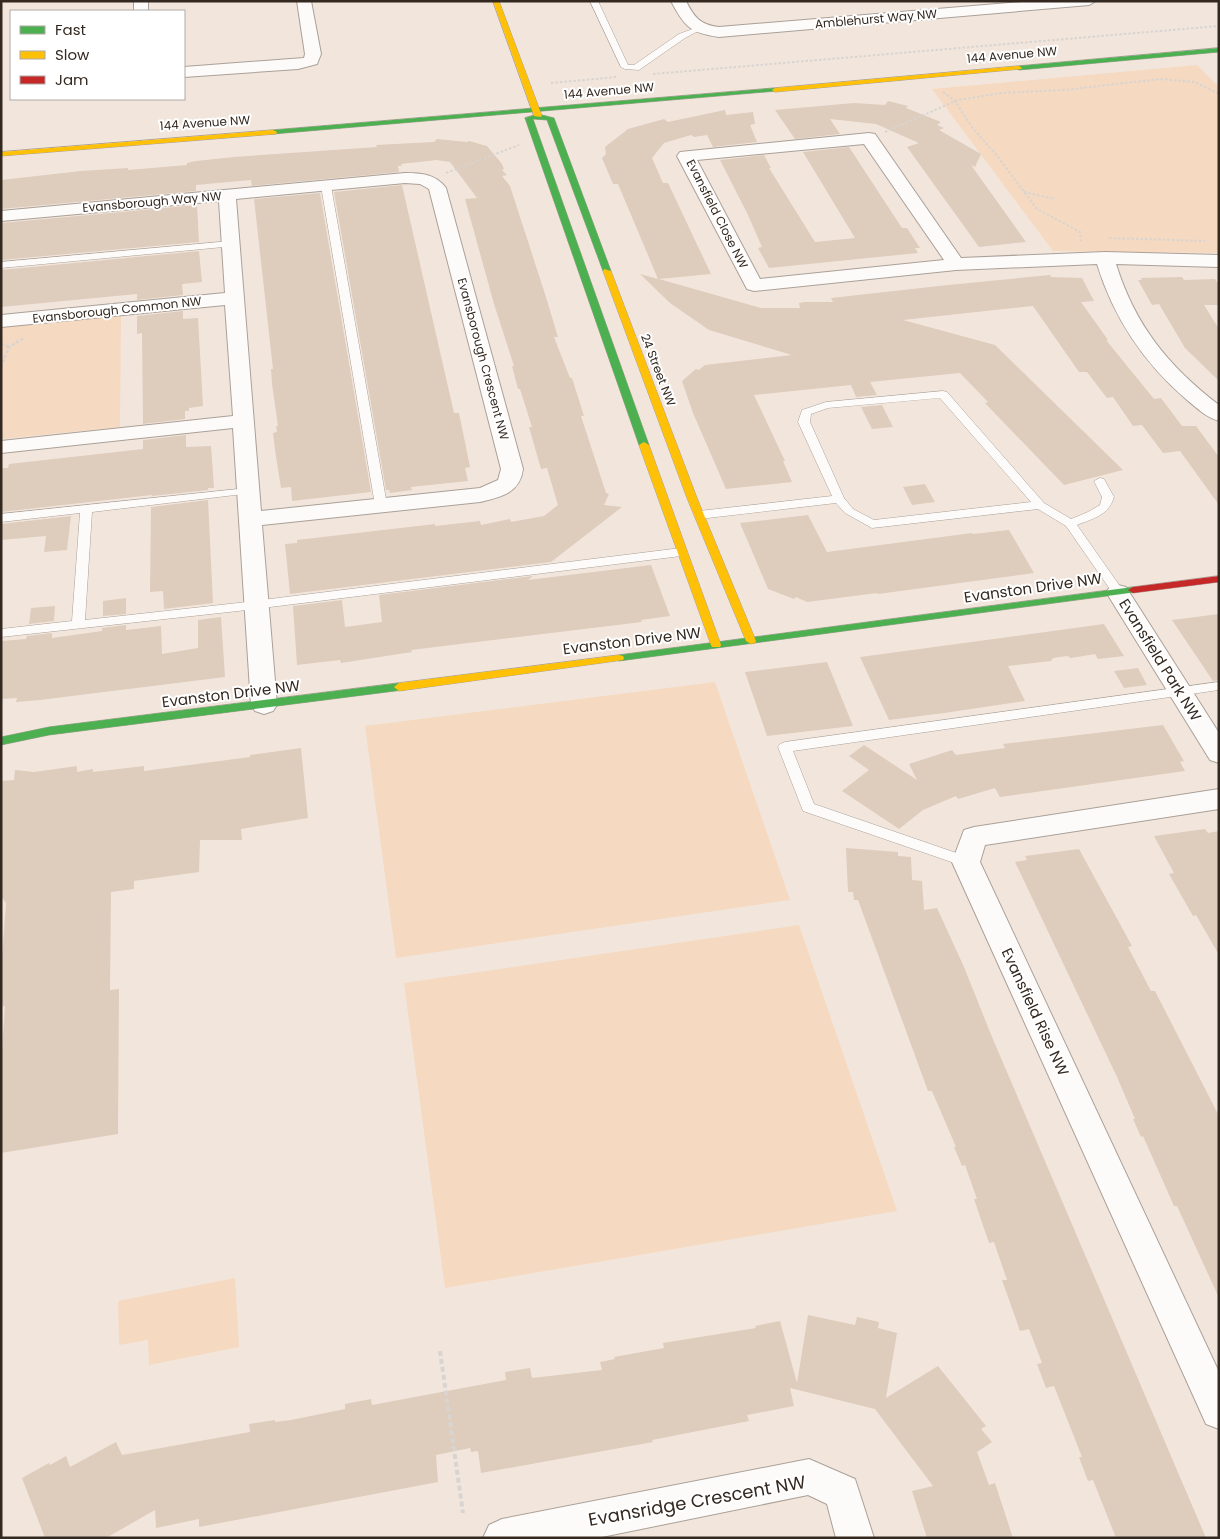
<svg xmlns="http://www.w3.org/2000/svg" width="1220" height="1539" font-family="Poppins,sans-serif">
<rect width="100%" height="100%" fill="#f2e6dc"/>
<path fill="#f5d9c0" d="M1197 65 1219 87V253L1053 251 932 89Z
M121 315 120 427 1 439V327Z
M715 682 790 900 396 958 365 726Z
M799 925 897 1211 445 1288 404 983Z
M235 1278 239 1347 149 1365 148 1340 119 1345 118 1301Z"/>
<path fill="#deccbd" d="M888 101 908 106 906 108 941 122 937 125 944 128 939 130 981 154 975 167 971 165 1026 242 979 247 907 147 919 143 876 124 830 119 840 134 795 139 775 110 854 103 885 105Z
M725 110 726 115 753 112 755 124 750 125 757 142 713 147 707 135 694 137 691 135 664 143 652 158 663 183H668L711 274 659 279 761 308H800L799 303 805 302H833L831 298 948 285 1050 275 1051 277 1082 278 1094 301 1081 302 1108 340H1106L1154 399 1161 398 1182 426H1196L1219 457V505L1180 451 1163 453 1142 425 1133 426 1113 397 1107 398 1087 372H1079L1033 306 903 320 995 345 1123 470 1064 485 1005 424 985 403 988 402 960 373 870 382 877 395 856 397 851 385 754 395 785 461H783L792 482 726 489 693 413 682 381 696 369 699 370 705 365 792 355 709 330 670 303 640 274 658 279 618 184H613L602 158 606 154 605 147 628 129 664 119 668 122Z
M437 139 467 142 469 141 487 146 502 164 504 169 502 170 507 175 502 176 510 186 545 294 558 337H554L570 378H572L584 416H581L606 493 609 494 604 505 622 507 551 562 290 594 285 544 297 543V540L435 524V526L480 521 481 525 510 519 511 522 544 516 558 505 547 468 541 469 529 427H532L520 389H518L512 366H514L494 304 465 199 477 198 450 162 437 160 401 164 402 166H398L399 172 252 186 251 180 196 185V191L1 209V180L81 171 128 168V170L187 165V163L196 161 234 157 377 147 376 145 434 142Z
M849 147 902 228H907L920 248H915L918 253 769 268 758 248 762 247 748 215 720 160 764 155 771 168H769L815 242 855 238 803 152Z
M402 185 454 413H459L470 467 465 468 468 481 411 487 412 490 390 493 389 490H386L334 192Z
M320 193 371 492 292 501 291 487 281 488 275 450 273 433 277 432 276 426H278L272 384 271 369H273L254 199Z
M197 205 199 242 1 260V223Z
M199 251 202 282 182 284 183 295 137 300V294L1 307V270Z
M1182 277 1184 280 1215 279 1219 285V305H1204L1219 329V381L1185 348 1159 304 1152 305 1138 280H1142L1141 278Z
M183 311V319L198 318 203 406 189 408V411H185V419L143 424 142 333 137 334V316Z
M882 405 893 427 872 429 861 407Z
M186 435V447L211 446 214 488H208V490L152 496V495L1 512V468H8L9 464 143 449V440Z
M925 484 935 502 912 505 903 487Z
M208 500 213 603 164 609 163 591 150 592 151 507Z
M808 515 827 552 972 533 973 534 1009 530 1034 573 878 594 877 593 807 602 796 597 794 599 768 589 740 523Z
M71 516 67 550 44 552 46 536 1 540V524Z
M651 565 670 616 641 620 642 622 411 650 412 652 341 663 340 660 297 665 293 606 342 600 345 627 382 622 379 595 533 576 528 580Z
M126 598V614L103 616V601Z
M55 606 54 621 29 624 31 608Z
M1219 614V680L1213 681 1172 620Z
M221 617 225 677 40 700 16 702 17 698 1 699V641L26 639 27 636 52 633V638L102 631V628L126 625V630L161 626 162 654 198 648V620Z
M1104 624 1124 656 1098 659 1095 654 1071 658 1067 656 1053 658 1051 661 1008 666 1025 701 944 713 889 720 860 657Z
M827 662 853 726 767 736 745 672Z
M1138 668 1147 685 1124 688 1114 671Z
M1163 725 1184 761 1180 762 1185 771 1000 797 995 788 958 799 956 796 923 810 899 829 842 791 869 770 849 756 864 745 917 780 909 764 952 750 956 755 1005 748 1003 744Z
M301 748 308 818 241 829 242 840H200L199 872 134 881V889L111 892 110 990 119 989 118 1134 1 1153V1063L5 1006 1 1007V972L6 903 1 896V781L14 780 15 770 34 772 77 766V772L93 769V772L144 766V771L250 757V755Z
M1205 829 1208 833 1219 831V955L1196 915 1193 916 1169 874 1174 873 1154 836Z
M846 848 898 852V856L911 857 912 880 922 881 924 910 937 908 964 967 992 1037 1206 1538H1116L1093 1480 1088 1481 1079 1457H1082L1054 1386 1046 1388 1037 1364 1042 1363 1029 1329 1020 1331 1002 1280H1007L994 1242 989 1243 974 1199H977L965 1165 962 1166 954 1147H956L932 1091H928L858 900H854L853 892H848Z
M1079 849 1132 946 1128 947 1151 991H1155L1219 1116V1298L1177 1206H1174L1143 1136 1141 1137 1133 1119H1135L1117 1077 1015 862 1027 860 1025 856Z
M808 1315 855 1325 857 1317 879 1322 878 1328 897 1333 886 1398 938 1366 986 1426 981 1429 992 1442 977 1452 989 1485 995 1483 1013 1538H927L912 1491 933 1486 875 1409 790 1388 794 1406 747 1415 749 1421 652 1440 653 1442 481 1473 478 1451 471 1452 470 1448 436 1455 438 1482 199 1527V1519L156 1528 155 1510 106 1538H45L22 1478 49 1463 50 1465 66 1456 70 1467 116 1442 122 1455 250 1432 249 1424 275 1420V1422L291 1420 345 1409V1404L371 1399 372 1405 506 1380 505 1372 530 1368 532 1378 602 1370 600 1362 615 1359 614 1357 664 1348 663 1343 756 1328 755 1326 780 1321 797 1383Z"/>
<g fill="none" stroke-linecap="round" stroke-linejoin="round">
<defs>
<path id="lane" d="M590 1H598L628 65H634L679 34 698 27 702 29 685 38 639 70 625 69 621 67Z
M326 183 331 186 387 505 381 509 375 505 321 186Z
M231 241 234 242V246L1 268V262Z
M943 391 947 392 1044 503 1071 519 1088 512 1100 505 1102 497 1094 481 1100 478 1104 479 1114 497C1108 516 1094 518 1077 525L1124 592 1122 595H1114L1066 526 1038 509 872 528 845 513 836 503 699 519 693 515 699 511 832 496 798 422 802 410 826 402ZM940 398 1031 502 874 520 853 509 844 498 810 422 811 414 828 408Z
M248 488 252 489 254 491 252 493 92 512 85 620 238 603 681 548 687 552 681 556 238 611 1 637V629L72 621 80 513 1 522V514Z
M1219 682V690L793 751 814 804 971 858 973 862 971 866 966 867 803 811 778 747 780 744 785 742Z"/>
<path id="street" d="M134 1H148V11H134Z
M297 1H311L321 54 317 64 298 69 184 77V67L304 58 305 54Z
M671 1H686C694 17 700 25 719 27L1033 1H1096L1089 5 719 37C690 33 684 26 671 1Z
M869 133 875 134 961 258 1105 252 1219 255V267L1116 264C1135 325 1168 366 1219 405V421C1207 418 1197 408 1187 400 1144 363 1114 319 1097 264L956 270 754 291 747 289 677 156 680 152ZM864 144 944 260 760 279 697 160Z
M405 173C420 173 436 174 446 188L523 469C520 493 501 497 480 502L262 525 277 705 273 711 264 714 255 711 251 705 233 428 1 453V441L233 416 225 305 1 327V315L225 293 219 201 1 221V211ZM405 183 420 184 429 189 501 469 498 480 480 488 261 511 236 199Z
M1118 585 1126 587 1219 733V763L1210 760 1106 592 1110 587Z
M1219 789V809L985 845 980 862 1219 1372V1429L1206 1424 952 862 964 830 974 827Z
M809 1459 855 1479 874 1538H836L827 1504 808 1495 597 1538H483L489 1525 502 1519Z"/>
<path id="fast" d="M1219 48V52L1019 70 1016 68 1019 66Z
M775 88 777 89V91L273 134 269 132 273 130Z
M538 114 554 118 611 271 607 273 603 271 547 120 533 119 649 445 647 447 644 448 639 445 525 118Z
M1133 587 1138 590 1137 592 619 661 614 658 619 655Z
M399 683 404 687 403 690 49 735 1 745V737L49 727Z"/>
<path id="slow" d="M493 1H499L542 116 540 117 534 116Z
M1019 66 1022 68 1021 69 775 92 772 90 775 88Z
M273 130 277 132 276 134 1 156V152Z
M604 269 611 271 697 498 756 641 755 643 751 644 746 641 687 498 603 271Z
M644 442 649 445 721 645 720 647H712L711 645 639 445Z
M619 655 623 656 624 658 623 660 399 691 394 687 399 683Z"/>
<path id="jam" d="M1219 576V582L1133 593 1128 590 1133 587Z"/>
</defs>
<use href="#lane" stroke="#aaa098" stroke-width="1"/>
<use href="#street" stroke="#aaa098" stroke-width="2"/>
<use href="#fast" stroke="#aaa098" stroke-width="1"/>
<use href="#slow" stroke="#aaa098" stroke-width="1"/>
<use href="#jam" stroke="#aaa098" stroke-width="1"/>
<path stroke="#d8d4d1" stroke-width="2" stroke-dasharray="2.5 2" stroke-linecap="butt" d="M653 74 1219 26
M551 83 617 77
M943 92 955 101 971 126 998 157 1037 209 1080 232 1081 241
M885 132 958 100 1001 93 1064 90 1161 79 1195 82 1219 94
M446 173 519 145
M1024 192 1055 199
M1109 238 1205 241"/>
<path stroke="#d8d4d1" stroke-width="2.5" stroke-dasharray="3 2" stroke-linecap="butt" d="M1 344 9 347
M1 367 9 347 24 338"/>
<path stroke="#d8d4d1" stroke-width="4" stroke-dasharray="5 3" stroke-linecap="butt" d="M440 1351 463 1513"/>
<use href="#lane" fill="#fdfbfa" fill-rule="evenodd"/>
<use href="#street" fill="#fdfbfa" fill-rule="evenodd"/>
<use href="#fast" fill="#4caf50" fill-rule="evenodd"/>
<use href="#slow" fill="#ffc107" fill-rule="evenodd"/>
<use href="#jam" fill="#c62828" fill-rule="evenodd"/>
</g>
<g text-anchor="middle" stroke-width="4" stroke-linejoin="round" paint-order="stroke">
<g font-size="12" fill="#342920" stroke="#fff">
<text transform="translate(876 19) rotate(-5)" y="4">Amblehurst Way NW</text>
<text transform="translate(1012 55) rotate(-5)" y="4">144 Avenue NW</text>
<text transform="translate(609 91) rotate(-5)" y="4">144 Avenue NW</text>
<text transform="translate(205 123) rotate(-4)" y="4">144 Avenue NW</text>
<text transform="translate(152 202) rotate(-5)" y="4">Evansborough Way NW</text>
<text transform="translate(717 214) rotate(63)" y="4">Evansfield Close NW</text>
<text transform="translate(117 310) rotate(-6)" y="4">Evansborough Common NW</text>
<text transform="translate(483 359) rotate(75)" y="4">Evansborough Crescent NW</text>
<text transform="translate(658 370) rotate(69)" y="4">24 Street NW</text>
</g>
<g font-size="15" fill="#342920" stroke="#fff">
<text transform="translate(1033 588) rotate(-8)" y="5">Evanston Drive NW</text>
<text transform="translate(632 641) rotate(-7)" y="5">Evanston Drive NW</text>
<text transform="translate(1160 660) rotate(58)" y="5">Evansfield Park NW</text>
<text transform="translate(231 694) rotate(-7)" y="5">Evanston Drive NW</text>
<text transform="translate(1035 1012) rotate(65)" y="5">Evansfield Rise NW</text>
</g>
<g font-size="18" fill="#342920" stroke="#fff">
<text transform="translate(697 1501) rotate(-10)" y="6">Evansridge Crescent NW</text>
</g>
</g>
<rect width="1220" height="1539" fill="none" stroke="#342920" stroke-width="5"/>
<rect x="10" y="10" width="175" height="90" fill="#ffffff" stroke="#aea9a6"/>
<rect x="20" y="26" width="25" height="8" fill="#4caf50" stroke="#aea9a6"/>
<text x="55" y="35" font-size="15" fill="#342920">Fast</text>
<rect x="20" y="51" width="25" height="8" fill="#ffc107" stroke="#aea9a6"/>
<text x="55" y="60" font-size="15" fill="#342920">Slow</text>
<rect x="20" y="76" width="25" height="8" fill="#c62828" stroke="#aea9a6"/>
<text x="55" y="85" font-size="15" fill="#342920">Jam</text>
</svg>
